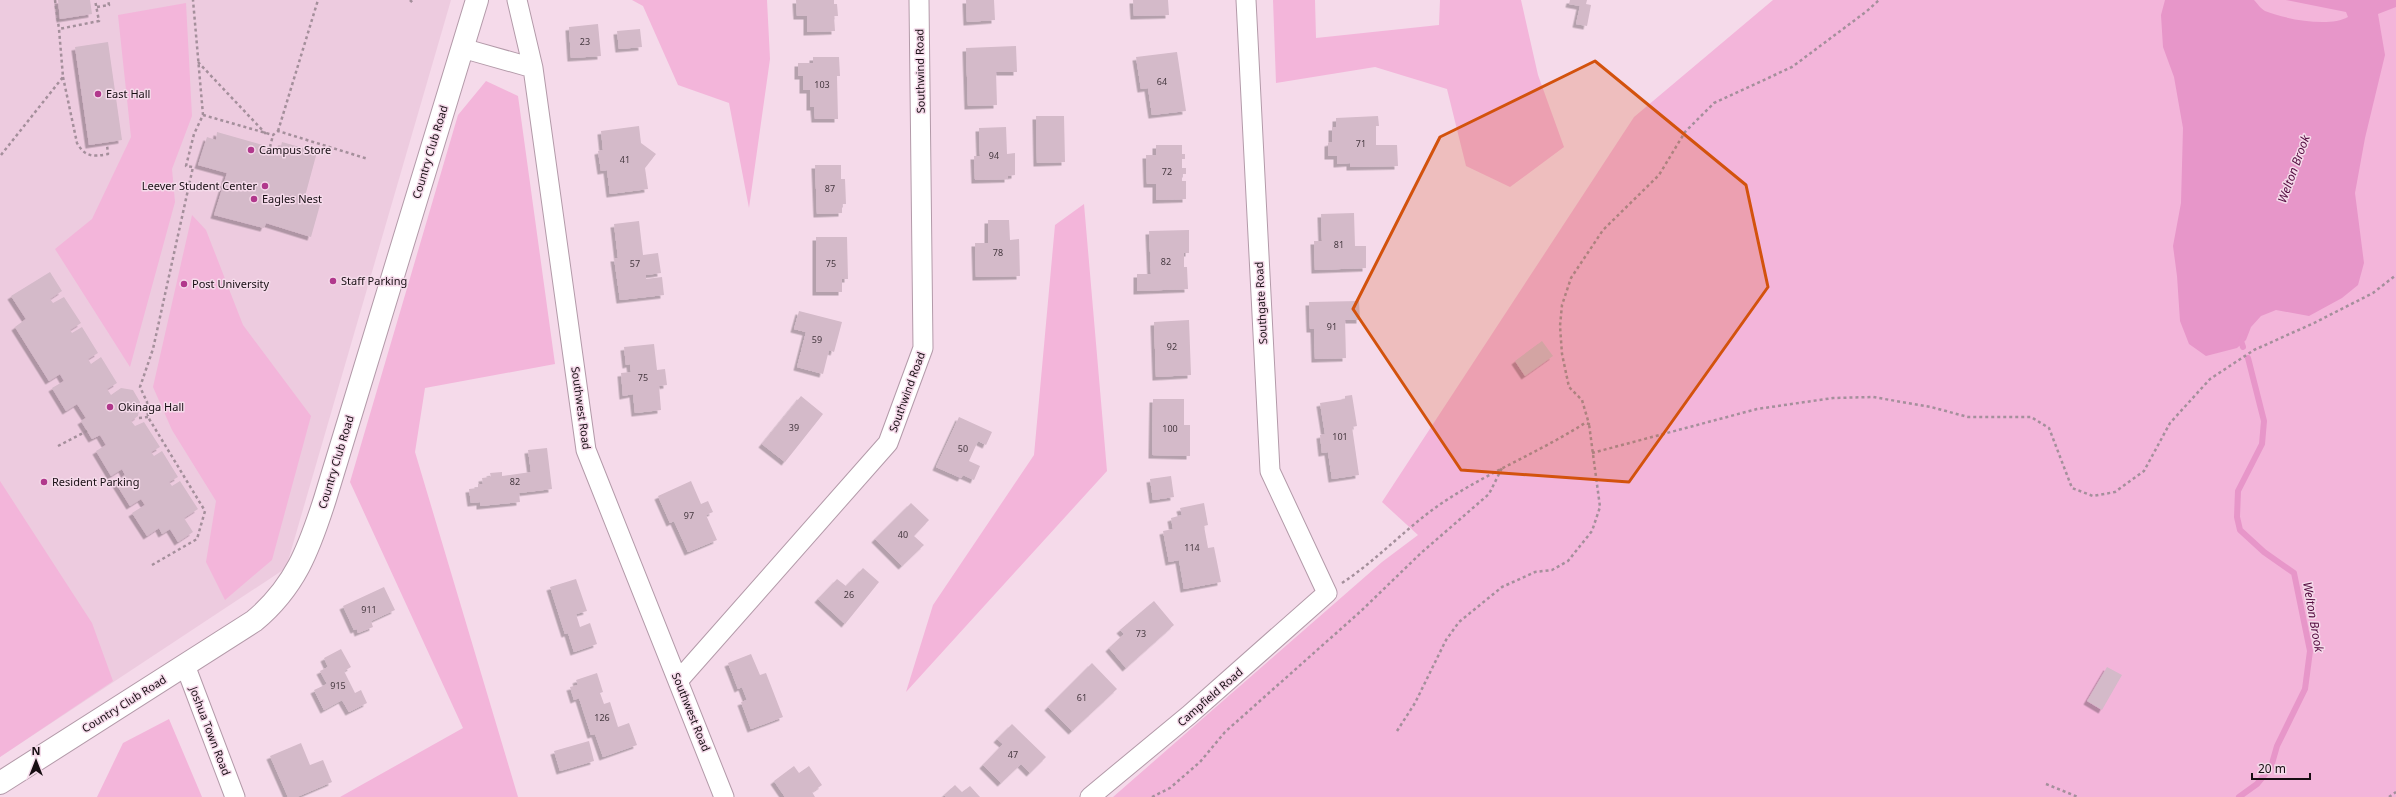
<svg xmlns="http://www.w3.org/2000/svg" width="2396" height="797" font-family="'Noto Sans',sans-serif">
<defs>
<filter id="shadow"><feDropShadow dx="-3.5" dy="3.5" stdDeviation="0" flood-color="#0004"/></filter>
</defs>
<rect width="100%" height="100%" fill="#f5daea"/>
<path fill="#edcbdf" d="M0 0H451L286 568 0 757Z"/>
<path fill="#f3b5da" d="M632 0H767L770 59 749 208 729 103 678 85 643 6Z
M1273 0H1315L1316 38 1439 25 1440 0H1521L1538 75 1564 147 1510 187 1466 166 1447 89 1375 67 1276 83Z
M1773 0H2396V797H1113L1382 562 1418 535 1382 502 1634 117Z
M186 3 192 116 172 169 175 202 130 367 55 249 92 219 131 137 118 15Z
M486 81 518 96 555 364 425 388 415 452 518 797H340L463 728 350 482 458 115Z
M1084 204 1107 471 906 692 933 605 1034 455 1055 225Z
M192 215 206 230 243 325 311 416 272 560 225 600 206 562 216 501 172 430 153 387Z
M0 481 92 623 113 681 0 757Z
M169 719 202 797H97L123 743Z"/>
<path fill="#e796c9" d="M2165 0H2254C2257 3 2261 9 2265 11 2285 19 2329 28 2348 17L2346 12 2286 0H2396V7L2378 14 2385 55 2365 138 2355 193 2364 263 2358 285 2342 298 2309 316 2276 310 2261 316 2251 327 2246 340 2237 348 2206 356 2189 344 2180 321 2177 276 2173 246 2181 203 2183 128 2174 77 2163 47 2161 15Z"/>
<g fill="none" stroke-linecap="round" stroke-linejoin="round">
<path stroke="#e796c9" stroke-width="6" d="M2243 337 2241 341 2243 347
M2239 797 2257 784 2271 767 2277 746 2305 689 2310 651 2294 573 2264 552 2240 530 2237 517 2238 491 2262 444 2264 421 2248 358"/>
</g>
<path fill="#d4bac9" filter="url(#shadow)" d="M58 0H90L92 14 60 19Z
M796 0H834V4H837L838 16H834L835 31 807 32V16H797Z
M966 0H994L995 20 967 22Z
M1133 0H1168L1169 15 1134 16Z
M1570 0H1587L1586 4 1591 5 1587 26 1576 24 1580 6 1569 4Z
M598 24 601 56 571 58 569 27Z
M640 29 642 47 619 49 617 31Z
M108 42 122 140 89 145 75 47Z
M1016 46 1017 72H996L997 105 968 106 966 48Z
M1177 52 1186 111 1152 115 1148 88 1141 89 1136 57Z
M813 57H839L840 76H837L838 119H815L814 107H810V90H803V76H798V63H813Z
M1036 116H1064L1065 162 1037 163Z
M1378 116 1379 126H1376V145H1397L1398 166 1350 167V163L1337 164V156H1328V143L1332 142V127H1336V118Z
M639 126 641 143 656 154 645 168 648 189 610 194 607 170 601 171 598 151 603 150 601 131Z
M1006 127 1007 154 1015 153V175L1008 176V179L975 180 974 156H980L979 128Z
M217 132 280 150 282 142 317 152 304 200 320 205 311 237 266 223 264 228 214 215 227 173 198 165 207 137 216 140Z
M1156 145H1182V154H1185V159H1182V168H1186V174H1182V181H1186V199L1156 200V184H1147L1146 155H1156Z
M815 165H841V179H845L846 204H842V213L817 214Z
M1354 213 1355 246H1366V268L1315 270 1314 241H1322L1321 214Z
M988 220H1009L1010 240 1019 239 1020 276 976 277 975 243H988Z
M639 221 643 255 658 253 661 273 646 275V279L662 277 664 295 620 300 614 258H618L614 224Z
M1189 230V253H1184V267H1187L1188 289 1137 291V274H1151L1149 231Z
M816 237H847L848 279H842V292H816Z
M50 272 62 291 50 299 53 303 64 297 81 323 70 330 72 333 82 327 98 353 88 359 91 364 101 357 117 383 107 389 111 395 121 388 133 390 140 402 138 416 131 421 135 426 144 422 160 447 151 452 154 456 162 451 178 477 169 482 172 486 180 481 198 509 184 518 193 532 178 542 170 529 162 534 159 528 147 536 132 513 145 505 141 499 130 506 115 482 125 475 122 469 111 476 96 451 106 445 100 435 92 439 81 421 86 418 77 404 66 411 52 388 64 381 60 374 49 381 15 327 26 319 11 296Z
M1359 301 1360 320H1345L1346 358 1315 359 1314 329H1310L1309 302Z
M799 311 842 322 834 352 829 350 823 374 797 367 806 332 794 329Z
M1189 320 1191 375 1156 377 1154 322Z
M1542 341 1553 356 1525 376 1515 361Z
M654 344 657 370 665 369 667 385 659 386 661 410 635 413 633 394 623 396 621 373 631 372 630 364 626 365 624 347Z
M1352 395 1357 426 1352 427 1359 475 1332 479 1328 452 1322 453 1320 435 1325 434 1320 403 1345 399V396Z
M801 396 823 414 785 462 762 444Z
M1153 399H1184V425H1190V456L1152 455Z
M959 417 992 432 986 445 978 441 969 461 980 466 974 480 963 475 961 478 936 467Z
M547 448 552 489 519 493 520 502 480 506V502L471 503 469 489 478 488V484H483L482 478 491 477 490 473 502 472V476L531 472 528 450Z
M1171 476 1174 497 1153 500 1150 479Z
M691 481 701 504 708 501 713 512 706 515 717 540 688 552 674 521 670 523 658 496Z
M911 503 929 520 914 536 924 545 902 566 875 539Z
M1204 503 1208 525 1204 526 1208 548 1214 547 1221 582 1184 589 1179 560 1169 562 1163 531 1173 529 1171 518 1182 515 1180 508Z
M863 568 879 582 845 624 818 599 837 579 846 586Z
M576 579 587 611 576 614 580 627 590 623 597 644 574 652 568 633 565 634 550 587Z
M384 587 395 610 371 621 373 627 358 633 357 629 354 630 343 606Z
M1154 601 1174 625 1126 668 1109 648 1124 634 1120 630Z
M341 649 351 667 344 671 355 693 361 690 367 703 349 712 342 700 324 710 314 690 327 684 320 671 328 667 324 658Z
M751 654 760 675 766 673 783 717 751 729 741 702 747 700 742 687 738 689 728 663Z
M1092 663 1117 689 1072 731 1048 707Z
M2107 667 2122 675 2102 710 2087 701Z
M597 673 603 692 600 693 604 704 610 702 618 727 629 723 637 745 603 757 595 734 591 735 579 698 574 700 570 687 578 685 576 680Z
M1012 724 1046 757 1030 773 1021 764 1001 783 983 765 1003 744 997 739Z
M589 741 594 761 560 771 554 751Z
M301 743 310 765 323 760 332 782 297 797H288L270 756Z
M794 766 799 773 809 766 822 785 812 792 815 797H785L774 781Z
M955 785 962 792 970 786 980 797H946L944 795Z"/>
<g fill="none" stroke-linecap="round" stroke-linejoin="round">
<defs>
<path id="minor" d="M517 0 533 68 586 450 724 797
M462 48 533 68
M185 665 235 797
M678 681 888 443 923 348 919 0
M1090 797 1189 715 1327 593 1270 471 1246 0"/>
<path id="tertiary" d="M0 783 254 621C295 587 309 549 325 499L477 0"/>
</defs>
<use href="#minor" stroke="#b39aa9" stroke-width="21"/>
<use href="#tertiary" stroke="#b39aa9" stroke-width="24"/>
<path stroke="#a48f9b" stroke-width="2.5" stroke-dasharray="3 3" stroke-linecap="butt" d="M55 0 59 29
M410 0 413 3
M97 7 109 5 108 0
M198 62 266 134
M63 77 77 143C85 157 93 157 108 154L107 145
M203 115 273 135 278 131 368 159
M278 131 318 0
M270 147 273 135
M1 155 63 77 59 29 99 21 95 0
M139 418 148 417
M58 446 87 431
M1592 453 1757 409 1833 398 1873 397 1931 407 1968 417H2031L2049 428 2072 488 2093 496 2115 492 2144 471 2170 423 2210 379 2254 350 2314 323 2373 293 2396 275
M152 565 197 539 205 511 148 417 147 402 140 387 153 349 193 167 186 166 194 134 203 115 193 0
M1342 583C1377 560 1405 529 1439 505 1486 473 1538 453 1585 423L1589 424 1582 400 1569 387 1562 354 1560 326 1562 305 1571 278 1603 230 1659 175 1685 132 1714 103 1792 67 1867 11 1879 0
M1397 731 1415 703 1446 640 1459 622 1502 587 1535 572 1552 570 1568 561 1592 531 1600 507 1589 424
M2046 784 2078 797
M1152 797 1170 788 1200 762 1225 732 1361 611 1421 553 1489 494 1502 468
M2389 797 2396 792"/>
<use href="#minor" stroke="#fff" stroke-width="19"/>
<use href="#tertiary" stroke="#fff" stroke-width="22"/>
</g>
<path fill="#d3520d" fill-opacity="0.2" stroke="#d3520d" stroke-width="3" stroke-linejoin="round" d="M1595 61 1746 185 1768 287 1629 482 1461 470 1353 309 1440 137Z"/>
<g fill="#b1388c" stroke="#f5daea" stroke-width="1.5">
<circle cx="98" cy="94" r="4"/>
<circle cx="251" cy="150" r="4"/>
<circle cx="265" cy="186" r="4"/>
<circle cx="254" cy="199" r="4"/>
<circle cx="333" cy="281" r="4"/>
<circle cx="184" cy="284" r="4"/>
<circle cx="110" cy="407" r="4"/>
<circle cx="44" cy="482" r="4"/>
</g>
<g text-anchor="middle" stroke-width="3" stroke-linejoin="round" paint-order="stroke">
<g font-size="9" fill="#463940">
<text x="585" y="45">23</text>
<text x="1162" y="85">64</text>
<text x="822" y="88">103</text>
<text x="1361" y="147">71</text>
<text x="994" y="159">94</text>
<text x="625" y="163">41</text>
<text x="1167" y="175">72</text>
<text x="830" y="192">87</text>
<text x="1339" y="248">81</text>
<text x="998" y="256">78</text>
<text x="1166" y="265">82</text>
<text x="635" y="267">57</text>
<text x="831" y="267">75</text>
<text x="1332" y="330">91</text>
<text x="817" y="343">59</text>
<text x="1172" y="350">92</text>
<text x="643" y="381">75</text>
<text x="794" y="431">39</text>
<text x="1170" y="432">100</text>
<text x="1340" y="440">101</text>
<text x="963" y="452">50</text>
<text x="515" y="485">82</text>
<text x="689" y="519">97</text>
<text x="903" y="538">40</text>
<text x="1192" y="551">114</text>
<text x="849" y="598">26</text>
<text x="369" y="613">911</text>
<text x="1141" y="637">73</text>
<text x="338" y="689">915</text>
<text x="1082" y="701">61</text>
<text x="602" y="721">126</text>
<text x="1013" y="758">47</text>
</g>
<g font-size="11" fill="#170e13" stroke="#f5daea">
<text transform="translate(920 71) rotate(-91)" y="4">Southwind Road</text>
<text transform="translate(430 152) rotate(-73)" y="4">Country Club Road</text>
<text transform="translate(1261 303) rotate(-93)" y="4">Southgate Road</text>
<text transform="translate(907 392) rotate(-70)" y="4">Southwind Road</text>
<text transform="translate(581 408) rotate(82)" y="4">Southwest Road</text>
<text transform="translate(336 462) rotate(-73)" y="4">Country Club Road</text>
<text transform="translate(1210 697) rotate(-41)" y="4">Campfield Road</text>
<text transform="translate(124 704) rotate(-32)" y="4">Country Club Road</text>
<text transform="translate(691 712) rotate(68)" y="4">Southwest Road</text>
<text transform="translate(210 731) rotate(69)" y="4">Joshua Town Road</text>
</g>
<g font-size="11" fill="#170e13" stroke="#f5daea" text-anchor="start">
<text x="106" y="98">East Hall</text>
<text x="259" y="154">Campus Store</text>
<text x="257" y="190" text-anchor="end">Leever Student Center</text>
<text x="262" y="203">Eagles Nest</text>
<text x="341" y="285">Staff Parking</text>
<text x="192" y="288">Post University</text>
<text x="118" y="411">Okinaga Hall</text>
<text x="52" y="486">Resident Parking</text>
</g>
<g font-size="12" font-style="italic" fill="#530b3f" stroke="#f5daea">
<text transform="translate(2294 169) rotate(-70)" y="4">Welton Brook</text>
<text transform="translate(2313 617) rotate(80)" y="4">Welton Brook</text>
</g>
</g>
<g transform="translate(36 761)" stroke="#f5daea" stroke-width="3" paint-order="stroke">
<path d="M0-3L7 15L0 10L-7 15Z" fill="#170e13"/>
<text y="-6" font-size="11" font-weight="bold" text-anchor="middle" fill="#170e13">N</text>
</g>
<path d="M2252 773v6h58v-6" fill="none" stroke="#170e13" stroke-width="2"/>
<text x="2258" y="773" font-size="12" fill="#170e13" stroke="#f5daea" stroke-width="3" paint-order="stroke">20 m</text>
</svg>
